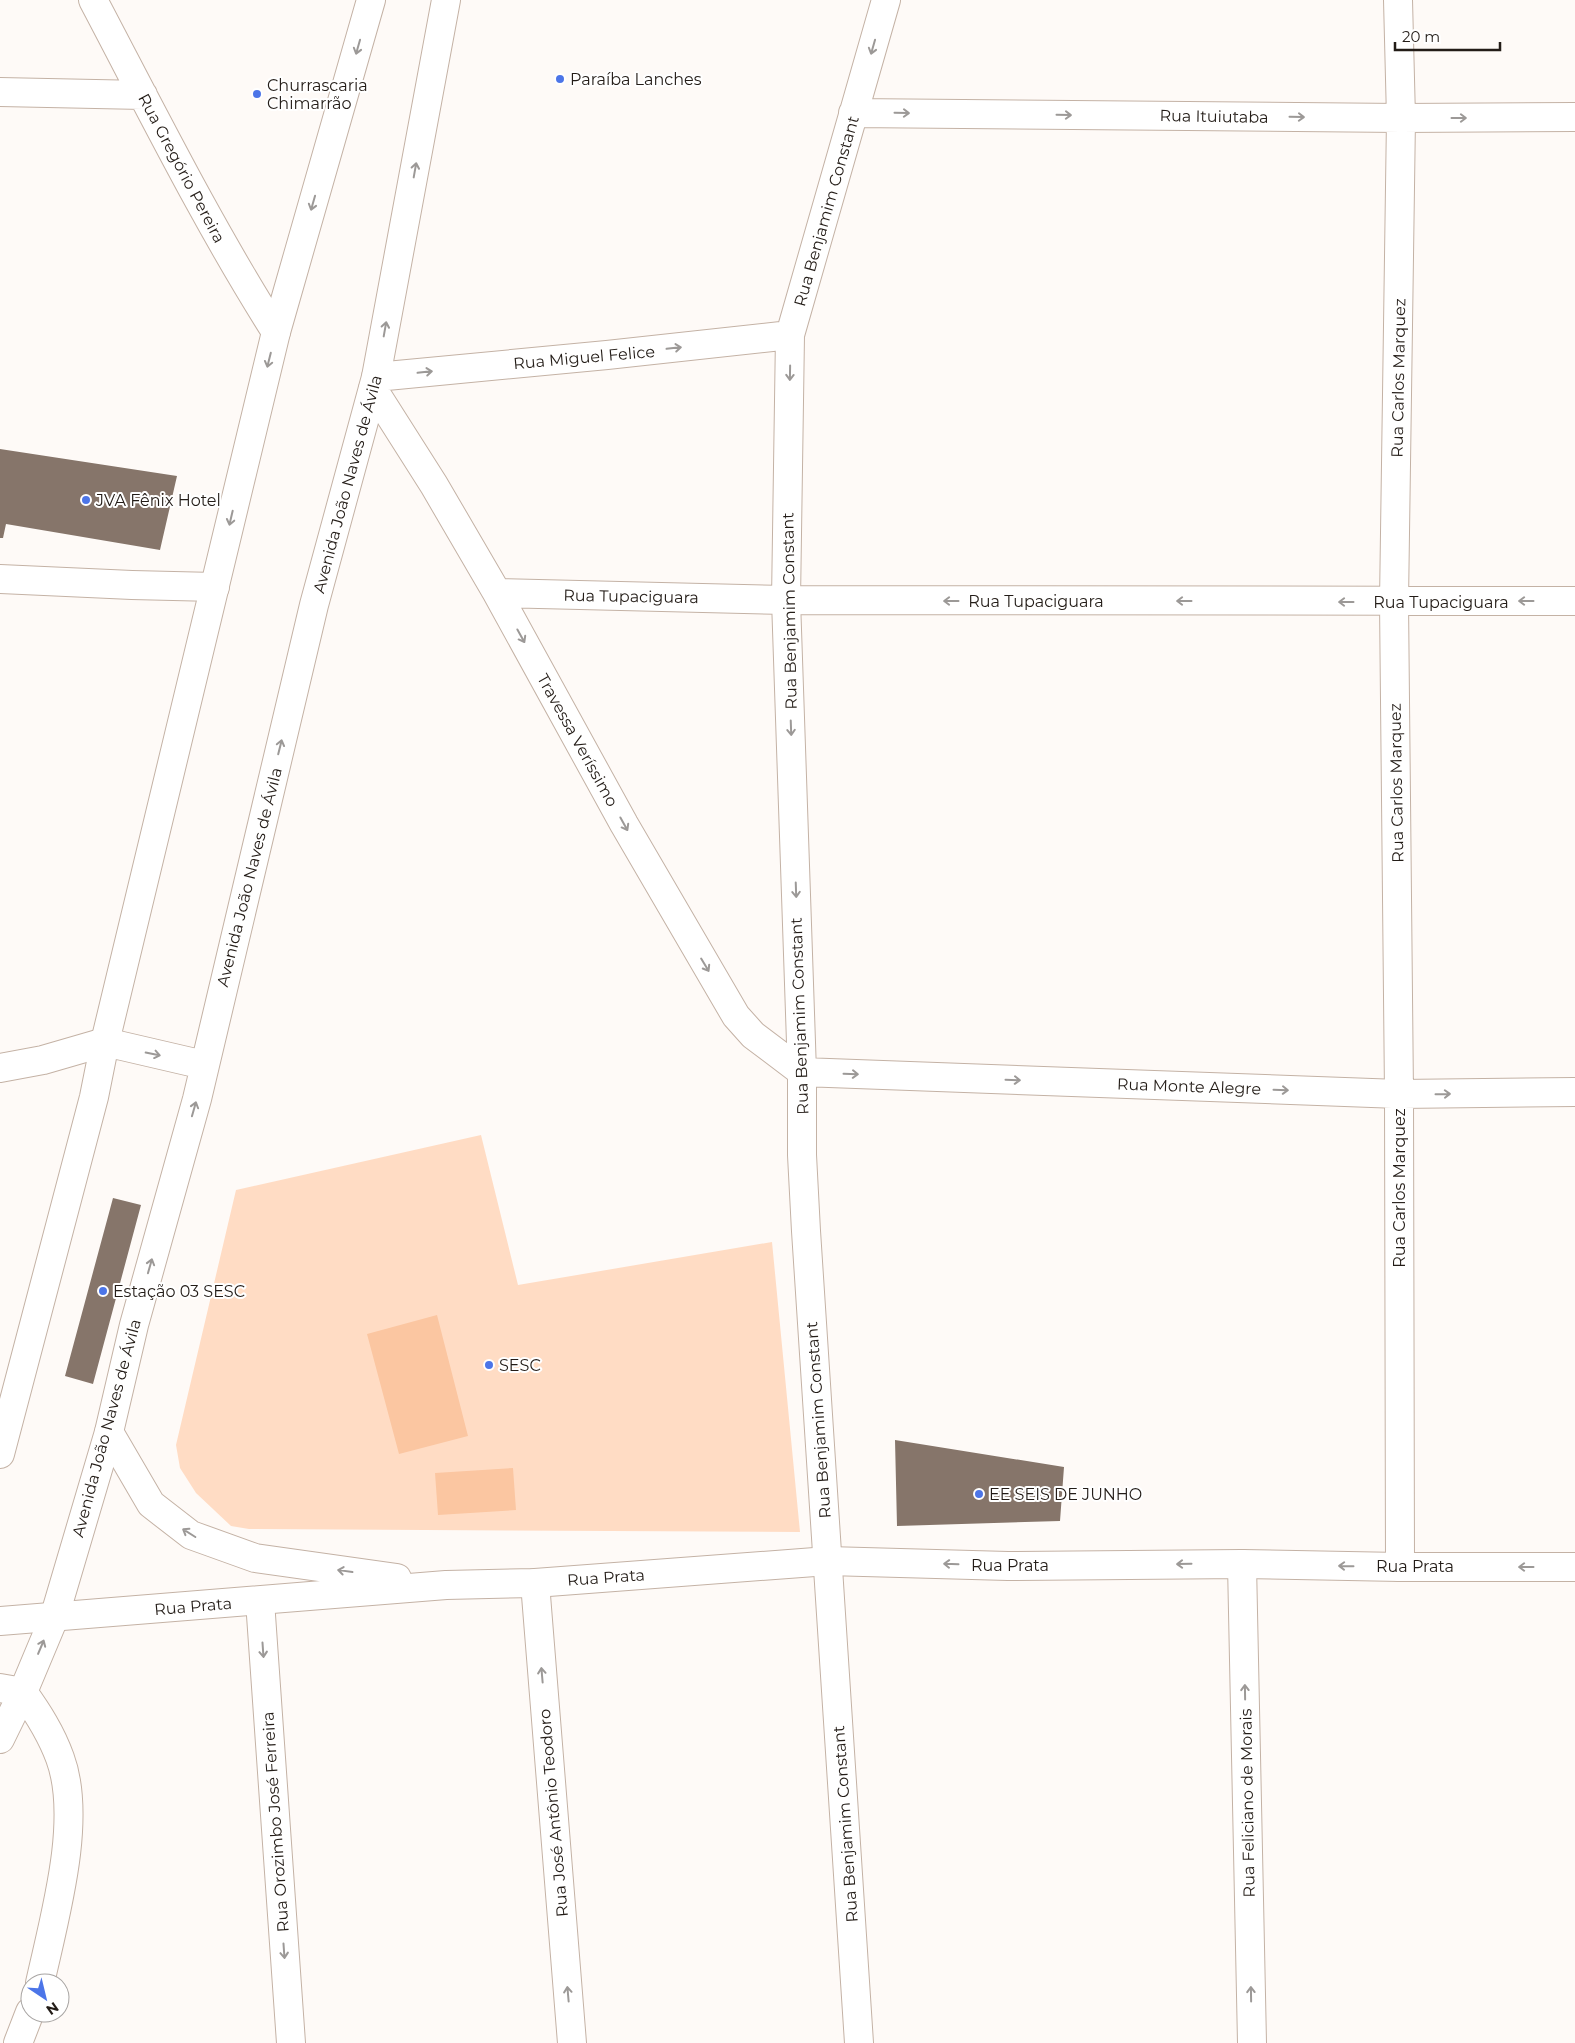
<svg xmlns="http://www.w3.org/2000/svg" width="1575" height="2043" font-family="Montserrat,sans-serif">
<rect width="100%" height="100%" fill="#fefaf7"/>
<path fill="#ffdcc4" d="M481 1135 518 1285 772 1242 800 1532 249 1529 231 1526 196 1493 180 1468 176 1445 236 1190Z"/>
<path fill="#fbc6a1" d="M437 1315 468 1436 399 1454 367 1334Z
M513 1468 516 1510 438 1515 435 1473Z"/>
<path fill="#86756a" d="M0 449 177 476 160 550 6 524 3 538H0Z
M113 1198 141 1205 93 1384 65 1376Z
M895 1440 1064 1467 1060 1521 897 1526Z"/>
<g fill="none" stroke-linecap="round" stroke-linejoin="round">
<defs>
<path id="minor" d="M93 0C152 112 208 225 276 332
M1398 0 1401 118 1394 602 1399 1094 1400 1567
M0 92 143 95
M853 113 1401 118 1575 117
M376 377 607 355 790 335
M373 389 434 485 497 593 624 824 736 1016 753 1035 802 1072 1399 1094 1575 1092
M0 579 132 585 215 587
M497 593 786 600 1575 601
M0 1068 43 1060 105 1042
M1242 1564 1252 2043
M535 1583 572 2043
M260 1601 291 2043
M0 1688 23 1692C38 1713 51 1733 60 1758 83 1820 54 1919 40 1983
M18 2043 30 2012
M859 2043 806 1231 802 1155V1072L786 600 790 335 886 0"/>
<path id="tertiary" d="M109 1432 151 1504 191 1535 255 1558 397 1578
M0 1621 446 1585 535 1583 828 1561 1008 1566 1242 1564 1400 1567H1575"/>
<path id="secondary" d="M105 1042 204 1065
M0 1454 94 1097 105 1042 276 332 371 0
M0 1739 23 1692 54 1618 109 1432 134 1325 197 1099 314 605 376 377 446 0"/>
</defs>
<use href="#minor" stroke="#c4b2a5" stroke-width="30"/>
<use href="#tertiary" stroke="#c4b2a5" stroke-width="30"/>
<use href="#secondary" stroke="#c4b2a5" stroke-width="30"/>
<use href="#minor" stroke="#fff" stroke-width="28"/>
<use href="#tertiary" stroke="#fff" stroke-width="28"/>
<use href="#secondary" stroke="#fff" stroke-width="28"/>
</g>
<defs><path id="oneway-shaft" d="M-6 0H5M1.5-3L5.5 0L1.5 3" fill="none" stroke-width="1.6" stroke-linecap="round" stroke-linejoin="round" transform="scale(1.25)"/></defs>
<g stroke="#9c9997">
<use href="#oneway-shaft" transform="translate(358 47) rotate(106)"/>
<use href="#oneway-shaft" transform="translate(873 47) rotate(106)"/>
<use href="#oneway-shaft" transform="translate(902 113) rotate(1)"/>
<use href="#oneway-shaft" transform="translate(1064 115) rotate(1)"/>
<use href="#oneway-shaft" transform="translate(1297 117) rotate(1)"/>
<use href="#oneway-shaft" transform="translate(1459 118)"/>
<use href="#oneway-shaft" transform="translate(415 170) rotate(-80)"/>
<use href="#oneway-shaft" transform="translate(313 203) rotate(106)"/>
<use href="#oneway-shaft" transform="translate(385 329) rotate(-80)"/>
<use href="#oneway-shaft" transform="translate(674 348) rotate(-6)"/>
<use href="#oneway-shaft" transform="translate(269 360) rotate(104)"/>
<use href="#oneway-shaft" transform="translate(425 372) rotate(-6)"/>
<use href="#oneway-shaft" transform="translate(790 373) rotate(91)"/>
<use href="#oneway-shaft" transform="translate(231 518) rotate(103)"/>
<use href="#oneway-shaft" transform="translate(951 601) rotate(-180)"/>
<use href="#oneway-shaft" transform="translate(1184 601) rotate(-180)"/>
<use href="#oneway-shaft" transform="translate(1526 601) rotate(180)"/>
<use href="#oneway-shaft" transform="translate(1346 602) rotate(-180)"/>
<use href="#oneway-shaft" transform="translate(521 636) rotate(61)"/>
<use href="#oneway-shaft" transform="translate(791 728) rotate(88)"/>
<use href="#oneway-shaft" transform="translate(280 747) rotate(-76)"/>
<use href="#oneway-shaft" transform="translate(624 824) rotate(61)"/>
<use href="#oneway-shaft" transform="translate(796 890) rotate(88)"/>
<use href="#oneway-shaft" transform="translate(705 965) rotate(59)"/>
<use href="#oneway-shaft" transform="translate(153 1054) rotate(11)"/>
<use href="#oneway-shaft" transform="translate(851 1074) rotate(2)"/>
<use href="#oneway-shaft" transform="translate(1013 1080) rotate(2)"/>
<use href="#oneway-shaft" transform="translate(1281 1090) rotate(2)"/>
<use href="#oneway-shaft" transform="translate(1443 1094) rotate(-1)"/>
<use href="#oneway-shaft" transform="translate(194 1109) rotate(-74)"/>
<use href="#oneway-shaft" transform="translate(150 1266) rotate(-74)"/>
<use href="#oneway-shaft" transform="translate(189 1533) rotate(-148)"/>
<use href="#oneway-shaft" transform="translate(951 1564) rotate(-178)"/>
<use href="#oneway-shaft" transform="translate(1184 1564) rotate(179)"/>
<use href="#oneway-shaft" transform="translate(1346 1566) rotate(-179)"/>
<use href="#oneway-shaft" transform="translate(1526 1567) rotate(180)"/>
<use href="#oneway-shaft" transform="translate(345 1571) rotate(-172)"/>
<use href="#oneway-shaft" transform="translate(41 1647) rotate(-67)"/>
<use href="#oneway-shaft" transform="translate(263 1650) rotate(86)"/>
<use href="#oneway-shaft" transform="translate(542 1675) rotate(-95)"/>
<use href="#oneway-shaft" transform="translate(1245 1692) rotate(-91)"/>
<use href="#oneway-shaft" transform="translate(284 1951) rotate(86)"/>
<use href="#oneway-shaft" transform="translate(568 1994) rotate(-95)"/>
<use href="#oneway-shaft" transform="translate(1251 1994) rotate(-91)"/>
</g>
<g fill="#4c75e8" stroke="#fff" stroke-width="2">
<circle cx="560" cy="79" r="5"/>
<circle cx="257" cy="94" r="5"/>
<circle cx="86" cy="500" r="5"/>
<circle cx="103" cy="1291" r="5"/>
<circle cx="489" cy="1365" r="5"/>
<circle cx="979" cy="1494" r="5"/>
</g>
<g text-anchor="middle" stroke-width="4" stroke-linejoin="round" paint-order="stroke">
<g font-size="16" fill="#231c17" stroke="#fff" text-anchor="start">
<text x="570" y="85">Paraíba Lanches</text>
<text x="267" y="91">Churrascaria<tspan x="267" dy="18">Chimarrão</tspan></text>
<text x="96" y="506">JVA Fênix Hotel</text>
<text x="113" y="1297">Estação 03 SESC</text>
<text x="499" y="1371">SESC</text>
<text x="989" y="1500">EE SEIS DE JUNHO</text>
</g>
<g font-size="16" fill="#231c17" stroke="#fff">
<text transform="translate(1214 116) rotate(1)" y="6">Rua Ituiutaba</text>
<text transform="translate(182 168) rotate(62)" y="6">Rua Gregório Pereira</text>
<text transform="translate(826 211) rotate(-74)" y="6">Rua Benjamim Constant</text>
<text transform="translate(584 357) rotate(-5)" y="6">Rua Miguel Felice</text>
<text transform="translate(1398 378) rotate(-89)" y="6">Rua Carlos Marquez</text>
<text transform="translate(347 484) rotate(-75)" y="6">Avenida João Naves de Ávila</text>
<text transform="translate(631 596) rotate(1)" y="6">Rua Tupaciguara</text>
<text x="1036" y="607">Rua Tupaciguara</text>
<text x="1441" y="608">Rua Tupaciguara</text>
<text transform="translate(789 611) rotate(-91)" y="6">Rua Benjamim Constant</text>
<text transform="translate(578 740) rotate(61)" y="6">Travessa Veríssimo</text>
<text transform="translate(1396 783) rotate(-91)" y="6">Rua Carlos Marquez</text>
<text transform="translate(249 877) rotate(-76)" y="6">Avenida João Naves de Ávila</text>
<text transform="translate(799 1016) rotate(-92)" y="6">Rua Benjamim Constant</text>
<text transform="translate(1189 1086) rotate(2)" y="6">Rua Monte Alegre</text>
<text transform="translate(1399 1188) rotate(-90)" y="6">Rua Carlos Marquez</text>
<text transform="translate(818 1420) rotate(-94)" y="6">Rua Benjamim Constant</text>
<text transform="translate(106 1428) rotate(-75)" y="6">Avenida João Naves de Ávila</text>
<text x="1010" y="1571">Rua Prata</text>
<text x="1415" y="1572">Rua Prata</text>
<text transform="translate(606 1577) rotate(-4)" y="6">Rua Prata</text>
<text transform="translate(193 1606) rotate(-5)" y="6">Rua Prata</text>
<text transform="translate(1247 1803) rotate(-91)" y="6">Rua Feliciano de Morais</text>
<text transform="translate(553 1813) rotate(-95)" y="6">Rua José Antônio Teodoro</text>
<text transform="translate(275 1822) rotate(-94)" y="6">Rua Orozimbo José Ferreira</text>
<text transform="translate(845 1824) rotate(-94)" y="6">Rua Benjamim Constant</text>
</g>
</g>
<g transform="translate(45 1998) rotate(145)"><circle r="24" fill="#ffffff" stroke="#a7a4a2"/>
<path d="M0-4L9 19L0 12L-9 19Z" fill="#4c75e8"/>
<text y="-8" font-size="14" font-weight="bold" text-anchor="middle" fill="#231c17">N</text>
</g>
<path d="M1395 42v8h105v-8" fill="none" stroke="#231c17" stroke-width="2.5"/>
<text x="1402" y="42" font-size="15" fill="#231c17" stroke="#ffffff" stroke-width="4" paint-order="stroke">20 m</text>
</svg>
